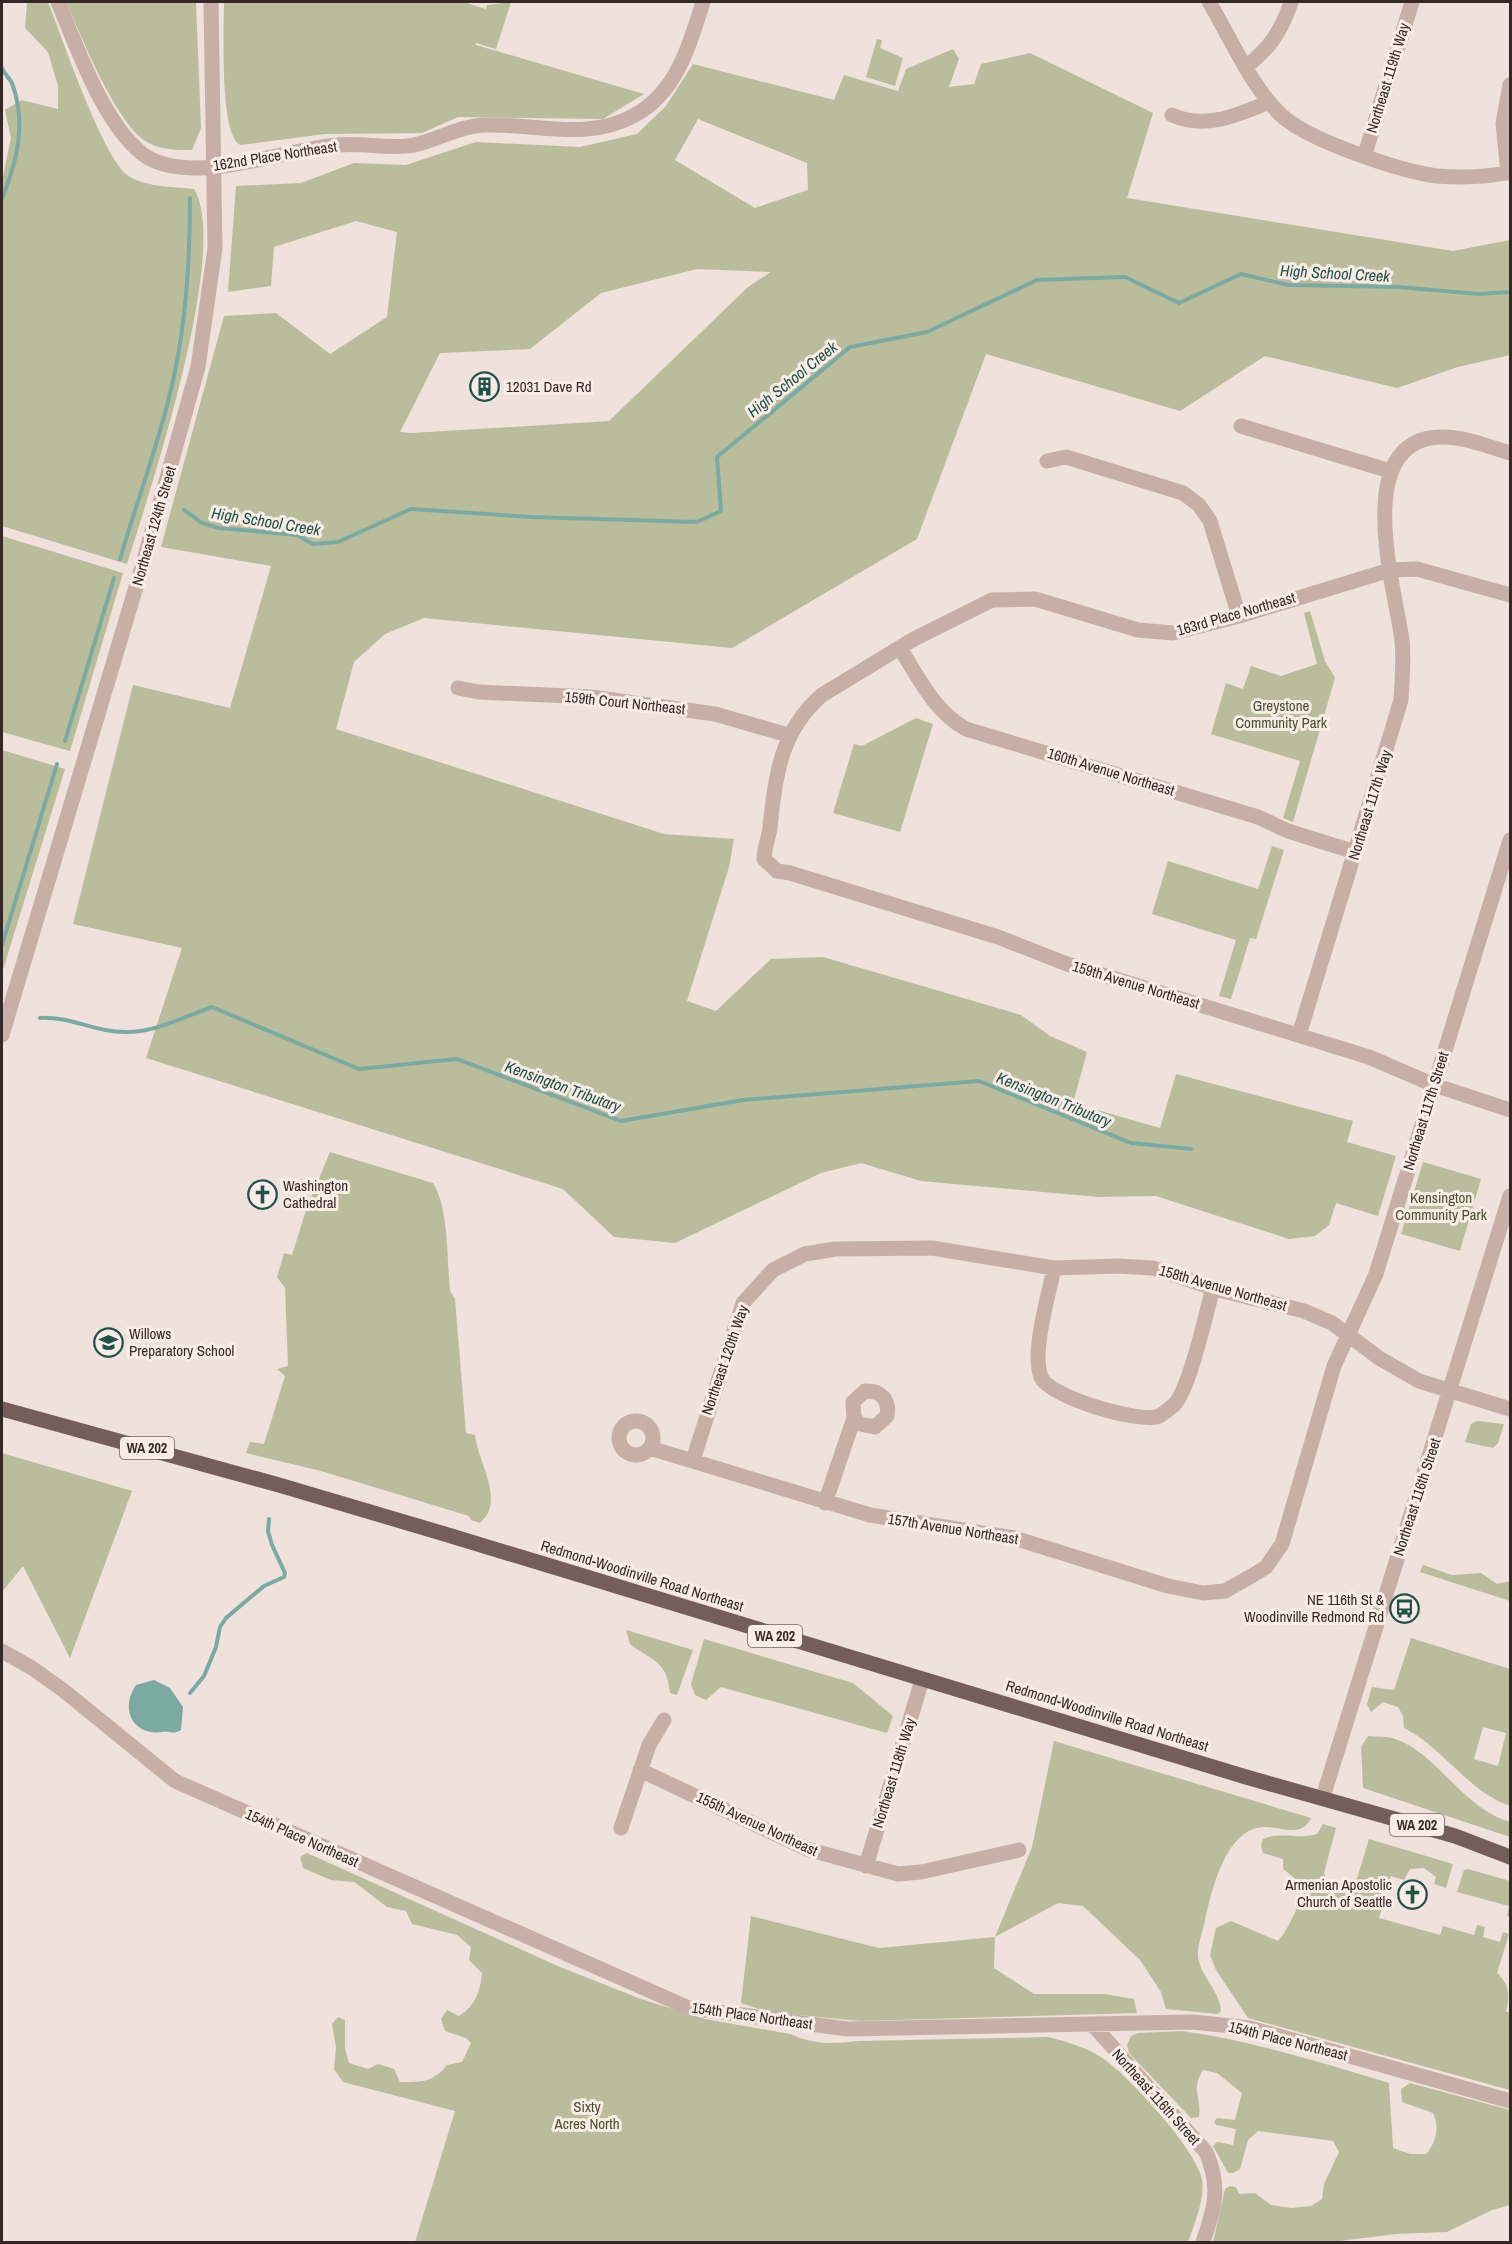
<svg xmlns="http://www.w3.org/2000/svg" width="1512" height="2244" font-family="'Archivo Narrow',sans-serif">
<rect width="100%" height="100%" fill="#efe1db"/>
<path fill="#b9bd9c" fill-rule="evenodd" d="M27 2H48C61 34 104 163 130 177 148 187 174 187 194 189 231 249 149 493 127 564L2 526V181L11 138 5 110 22 100 58 109V86L48 52 25 28Z
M66 2H196L201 128 192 150C175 150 162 150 147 142 116 124 81 35 66 2Z
M224 2H463L486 9 487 5 511 2 496 49 476 43V45L644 94 603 119 458 117 422 133 325 134 241 145C219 138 224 25 224 2Z
M877 39 882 40 880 48 903 58 895 86 866 77Z
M953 49 959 59 949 87 974 84 981 64 1030 53 1153 113 1127 198 1453 251 1510 240V355L1458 367 1397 388 1265 356 1180 411 986 354 917 539 732 648 424 618 385 634 354 662 336 729 664 834 734 839 729 867 687 1001 716 1011 771 959 823 957 1021 1015 1050 1036 1087 1052 1073 1103 1160 1128 1176 1074 1353 1121 1347 1142 1396 1156 1378 1216 1336 1203 1329 1225 1315 1236 1289 1239 1156 1196 1098 1197 921 1181 861 1163 821 1173 675 1243 614 1237 563 1189 146 1058 182 948 73 924 133 685 230 708 271 566 161 547 224 316 276 313 330 354 387 317 397 232 356 221 274 247 271 286 228 292 236 186 301 183 354 163 406 165 476 142 580 147 637 134 666 106 693 64 834 100 844 75 898 91 906 69ZM698 119 807 163 808 190 755 208 675 160ZM697 269 771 272 748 287 609 421 412 433 400 432 440 353 530 349 601 293Z
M2 536 123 573 70 751 2 732Z
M1310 611 1325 661 1335 678 1293 822 1283 818 1300 761 1211 734 1226 683 1243 689 1251 666 1281 676 1317 664 1304 613Z
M916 718 933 724 900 832 833 813 854 744 862 746Z
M2 750 65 769 2 973Z
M1272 846 1284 850 1256 939 1250 938 1231 999 1219 996 1236 940 1152 914 1168 861 1258 889Z
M330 1152 433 1183C449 1208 447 1261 450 1291L455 1299 466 1433 475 1435C478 1463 506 1501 480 1523L471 1520 469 1516 321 1471 246 1453 250 1442 264 1444 285 1376 277 1369 288 1366 285 1288 277 1277 284 1253 292 1255 306 1210Z
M1423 1162 1481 1179 1460 1251 1401 1234Z
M1477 1421 1504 1424 1498 1443 1493 1448 1465 1442 1471 1424Z
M2 1453 132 1491 70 1658 23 1566 2 1592Z
M1423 1565 1452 1575 1481 1573 1497 1584 1510 1581V1601L1420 1572Z
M626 1630 693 1650 677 1695 670 1693C667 1660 652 1661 630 1644Z
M1411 1638 1510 1669V1806C1467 1791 1444 1748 1404 1728L1403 1716 1398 1707 1383 1702 1371 1712 1367 1704 1372 1687 1394 1690ZM1483 1727 1506 1733 1498 1766 1474 1759Z
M704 1639 853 1683 893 1716 887 1733 721 1687 706 1700 695 1695 691 1684Z
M1368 1736C1376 1737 1385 1736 1392 1738 1438 1752 1459 1806 1510 1822V1837L1363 1788 1361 1747Z
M1054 1741 1311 1818C1302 1837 1285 1828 1267 1827 1226 1825 1212 1890 1205 1920 1203 1931 1197 1945 1198 1956 1200 1977 1220 1990 1221 2011L1218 2014 1166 2009 1161 1992 1140 1960 1083 1906 1058 1903 995 1937 994 1968 1034 1994H1104L1134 1999 1137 2013 860 2021 769 2012 741 2003 751 1916 879 1948 995 1937 1032 1847Z
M1323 1824 1336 1828 1324 1873 1331 1890 1352 1895 1369 1839 1453 1864 1446 1888 1434 1884 1436 1877 1424 1868 1410 1869 1404 1880 1391 1876 1379 1918 1440 1935 1443 1926 1474 1935 1477 1925 1485 1927 1483 1937 1500 1942 1503 1932 1509 1934 1497 1973C1510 1985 1510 1995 1506 2012H1510V2090L1248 2018 1216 1970 1210 1955 1216 1928 1231 1921 1278 1941C1290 1928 1294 1911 1304 1896L1301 1883 1283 1869V1859L1263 1853 1261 1846 1263 1839C1280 1831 1299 1840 1317 1834Z
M307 1853 560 1967 641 1999 705 2019 790 2034C814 2045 834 2044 859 2041L1049 2037C1067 2042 1085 2047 1101 2057 1126 2073 1198 2151 1202 2180 1205 2200 1194 2224 1188 2242H415L455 2111 343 2082 334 2069 336 2047 332 2024 338 2017 345 2020V2049L349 2063 368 2069 378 2064 394 2069 400 2082C421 2082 433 2083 447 2065L462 2062 471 2043 466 2038 445 2031 441 2019 447 2010 459 2016C475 2006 480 1992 482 1973L469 1960 471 1947 457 1935 412 1924 406 1911 387 1907 354 1882 331 1880 303 1868 300 1857Z
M1468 1869 1510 1881V1917L1507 1916 1509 1906 1457 1892 1464 1870Z
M1182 2031C1253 2041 1320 2062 1389 2083L1393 2148 1410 2154H1426C1436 2142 1440 2128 1433 2113L1402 2102 1401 2089 1410 2083 1510 2110V2205L1492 2210 1447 2232 1396 2234 1332 2242H1213L1225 2189 1230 2186 1236 2187 1239 2194 1255 2193 1271 2205 1291 2208 1311 2206 1322 2199 1324 2184 1339 2152 1333 2141 1258 2131 1248 2140 1240 2169 1233 2173H1228L1213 2146 1217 2142 1233 2145 1236 2129 1216 2125 1214 2122 1217 2118 1235 2120 1242 2093 1217 2073 1203 2070C1190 2091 1202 2096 1199 2117L1191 2118 1129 2053 1127 2045 1131 2036 1138 2033Z"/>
<path fill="#7caaa2" d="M154 1680 170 1688 183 1707 181 1730C173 1735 171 1731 162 1732 134 1736 119 1710 136 1685Z"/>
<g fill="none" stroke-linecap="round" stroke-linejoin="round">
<path stroke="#7caaa2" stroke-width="4" d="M2 68C4 73 9 78 12 83 27 124 17 160 2 199
M184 510 202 523 219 528 297 535 313 544 338 542 411 509 531 517 697 522 721 511 717 457 850 347 927 332 1037 280 1125 277 1179 303 1241 274 1288 285 1398 287 1479 294 1510 292
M120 559C136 504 157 449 170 393 186 330 190 263 190 198
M65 741 114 578
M2 945 57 764
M40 1018C70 1016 97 1033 127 1032 156 1032 186 1016 212 1007L359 1069 457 1059 621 1121 743 1100 979 1081 1131 1143 1191 1149
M190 1693 204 1676 216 1647 220 1627 226 1618 264 1586 284 1577 285 1573 272 1545 268 1531 269 1519"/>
<path stroke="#c7afa8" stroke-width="15" d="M58 2C76 45 106 131 147 157 196 186 284 149 338 145 363 142 389 150 414 145 438 140 459 126 484 125 535 123 587 142 635 115 677 92 690 44 703 2
M1209 2C1230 37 1251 86 1280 114 1306 140 1400 171 1437 176 1461 178 1487 177 1510 172
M1247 66C1270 48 1282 30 1291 2
M1172 115C1206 130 1237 115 1269 102
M1365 154 1412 2
M1508 173 1503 123 1510 85
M1241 426 1390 471
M1047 461 1066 457 1183 493 1199 505 1210 521 1239 616
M1510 595 1417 569 1390 570 1239 616 1173 633 1138 630 1035 599 992 600 914 639 822 695C781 730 775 776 770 827 769 838 764 848 764 859L777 871 790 873 998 937 1067 964 1369 1057 1434 1085 1510 1110
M900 648C918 677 934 711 966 729L1258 817 1288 831 1355 852
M458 688 479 692 591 697 715 714 788 735
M2 1035 142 567 198 367 215 248 211 2
M1299 1035 1401 700C1402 680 1404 660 1402 640 1395 589 1354 452 1430 438 1457 433 1485 446 1510 453
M1054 1268C1049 1295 1031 1352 1041 1377 1049 1397 1140 1424 1159 1416 1163 1414 1170 1408 1174 1405 1190 1388 1206 1313 1213 1288
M619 1438a17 17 0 1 1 34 0a17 17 0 1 1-34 0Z
M650 1448 870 1515 1014 1538 1168 1586 1203 1593 1225 1591 1255 1574 1266 1567 1282 1544 1334 1366 1376 1274 1510 840
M693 1460 743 1303 773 1270 805 1254 835 1249 932 1248 1054 1268 1118 1266 1153 1268 1219 1290 1304 1311 1332 1323 1379 1358 1419 1381 1510 1409
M825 1503 854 1418 853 1402 865 1391C881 1390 890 1400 887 1416L875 1427 860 1424 854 1418
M2 1651 32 1668 63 1690 175 1781 689 2008 848 2029 1193 2022 1250 2028 1510 2101
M640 1770 807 1849 898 1874 921 1872 1019 1850
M1323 1797 1510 1196
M621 1828 649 1745 664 1720
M866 1866 922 1680
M1093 2025 1206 2152C1221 2187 1215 2207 1203 2242"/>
<path stroke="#755d5a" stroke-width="15" d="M2 1409 279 1485 448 1535 1246 1777 1455 1836 1510 1857"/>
</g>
<defs>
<symbol id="building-ring" viewBox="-11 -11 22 22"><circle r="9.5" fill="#f8ece7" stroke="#20524a" stroke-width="1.5"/><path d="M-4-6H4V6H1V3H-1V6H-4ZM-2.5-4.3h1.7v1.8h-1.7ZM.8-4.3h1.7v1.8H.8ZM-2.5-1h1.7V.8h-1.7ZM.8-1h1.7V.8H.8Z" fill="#20524a"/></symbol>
<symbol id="church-ring" viewBox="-11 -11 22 22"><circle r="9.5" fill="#f8ece7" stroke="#20524a" stroke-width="1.5"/><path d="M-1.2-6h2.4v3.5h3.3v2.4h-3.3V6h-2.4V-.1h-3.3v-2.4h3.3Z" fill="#20524a"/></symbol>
<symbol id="school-ring" viewBox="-11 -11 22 22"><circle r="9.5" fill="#f8ece7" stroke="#20524a" stroke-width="1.5"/><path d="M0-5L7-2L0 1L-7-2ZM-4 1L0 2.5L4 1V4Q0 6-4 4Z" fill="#20524a"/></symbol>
<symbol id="bus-ring" viewBox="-11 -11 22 22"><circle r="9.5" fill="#f8ece7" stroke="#20524a" stroke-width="1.5"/><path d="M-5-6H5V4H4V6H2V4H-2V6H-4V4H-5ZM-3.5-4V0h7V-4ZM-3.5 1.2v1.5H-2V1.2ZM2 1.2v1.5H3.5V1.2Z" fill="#20524a"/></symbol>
</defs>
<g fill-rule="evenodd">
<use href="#building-ring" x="468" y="370" width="33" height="33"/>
<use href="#church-ring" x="246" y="1178" width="33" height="33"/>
<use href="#school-ring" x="92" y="1326" width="33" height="33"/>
<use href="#bus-ring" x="1388" y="1592" width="33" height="33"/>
<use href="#church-ring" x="1396" y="1878" width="33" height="33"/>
</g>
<g text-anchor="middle" stroke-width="6" stroke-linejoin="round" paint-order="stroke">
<g fill="#f8ece7" stroke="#6f6461" stroke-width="1.5">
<rect x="120" y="1437" width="54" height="22" rx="4.5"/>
<rect x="748" y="1625" width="54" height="22" rx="4.5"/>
<rect x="1390" y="1814" width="54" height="22" rx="4.5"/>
</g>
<g font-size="14" font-weight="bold" fill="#342927">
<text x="147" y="1453">WA 202</text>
<text x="775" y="1641">WA 202</text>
<text x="1417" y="1830">WA 202</text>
</g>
<g font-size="15" fill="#342927" stroke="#f8ece7">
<text transform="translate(1388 78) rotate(-73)" y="5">Northeast 119th Way</text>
<text transform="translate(275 156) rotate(-9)" y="5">162nd Place Northeast</text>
<text transform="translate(154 526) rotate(-74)" y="5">Northeast 124th Street</text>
<text transform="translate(1236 614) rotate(-16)" y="5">163rd Place Northeast</text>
<text transform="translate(625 703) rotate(6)" y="5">159th Court Northeast</text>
<text transform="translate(1111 772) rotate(17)" y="5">160th Avenue Northeast</text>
<text transform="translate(1370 805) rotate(-73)" y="5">Northeast 117th Way</text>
<text transform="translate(1136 985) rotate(17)" y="5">159th Avenue Northeast</text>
<text transform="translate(1426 1111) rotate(-73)" y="5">Northeast 117th Street</text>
<text transform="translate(1223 1288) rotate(16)" y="5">158th Avenue Northeast</text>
<text transform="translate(725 1360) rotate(-71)" y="5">Northeast 120th Way</text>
<text transform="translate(1417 1497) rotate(-72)" y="5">Northeast 116th Street</text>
<text transform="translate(953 1529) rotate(9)" y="5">157th Avenue Northeast</text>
<text transform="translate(642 1576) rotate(17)" y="5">Redmond-Woodinville Road Northeast</text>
<text transform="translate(1107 1716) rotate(17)" y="5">Redmond-Woodinville Road Northeast</text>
<text transform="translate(894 1773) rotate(-73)" y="5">Northeast 118th Way</text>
<text transform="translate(757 1824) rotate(25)" y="5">155th Avenue Northeast</text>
<text transform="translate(302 1838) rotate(24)" y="5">154th Place Northeast</text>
<text transform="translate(752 2016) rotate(8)" y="5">154th Place Northeast</text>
<text transform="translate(1288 2041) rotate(14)" y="5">154th Place Northeast</text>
<text transform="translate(1156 2097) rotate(48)" y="5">Northeast 116th Street</text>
</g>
<g font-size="15" fill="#342927" stroke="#f8ece7" text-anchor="start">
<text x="506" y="392">12031 Dave Rd</text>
<text x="283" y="1191">Washington<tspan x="283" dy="17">Cathedral</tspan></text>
<text x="129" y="1339">Willows<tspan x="129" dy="17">Preparatory School</tspan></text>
<text x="1384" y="1605" text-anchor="end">NE 116th St &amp;<tspan x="1384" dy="17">Woodinville Redmond Rd</tspan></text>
<text x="1392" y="1890" text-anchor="end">Armenian Apostolic<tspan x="1392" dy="17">Church of Seattle</tspan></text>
</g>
<g font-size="15" fill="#4b502d" stroke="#f8ece7">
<text x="1281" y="711">Greystone<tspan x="1281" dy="17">Community Park</tspan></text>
<text x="1441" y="1203">Kensington<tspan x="1441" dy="17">Community Park</tspan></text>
<text x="587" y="2112">Sixty<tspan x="587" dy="17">Acres North</tspan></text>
</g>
<g font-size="16" font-style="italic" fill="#20524a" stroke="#f8ece7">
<text transform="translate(1335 273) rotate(3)" y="6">High School Creek</text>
<text transform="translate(792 379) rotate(-39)" y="6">High School Creek</text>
<text transform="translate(266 521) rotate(9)" y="6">High School Creek</text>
<text transform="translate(563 1086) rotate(20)" y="6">Kensington Tributary</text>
<text transform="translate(1054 1099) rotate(22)" y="6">Kensington Tributary</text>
</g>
</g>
<rect width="1512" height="2244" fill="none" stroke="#342927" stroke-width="6"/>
</svg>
